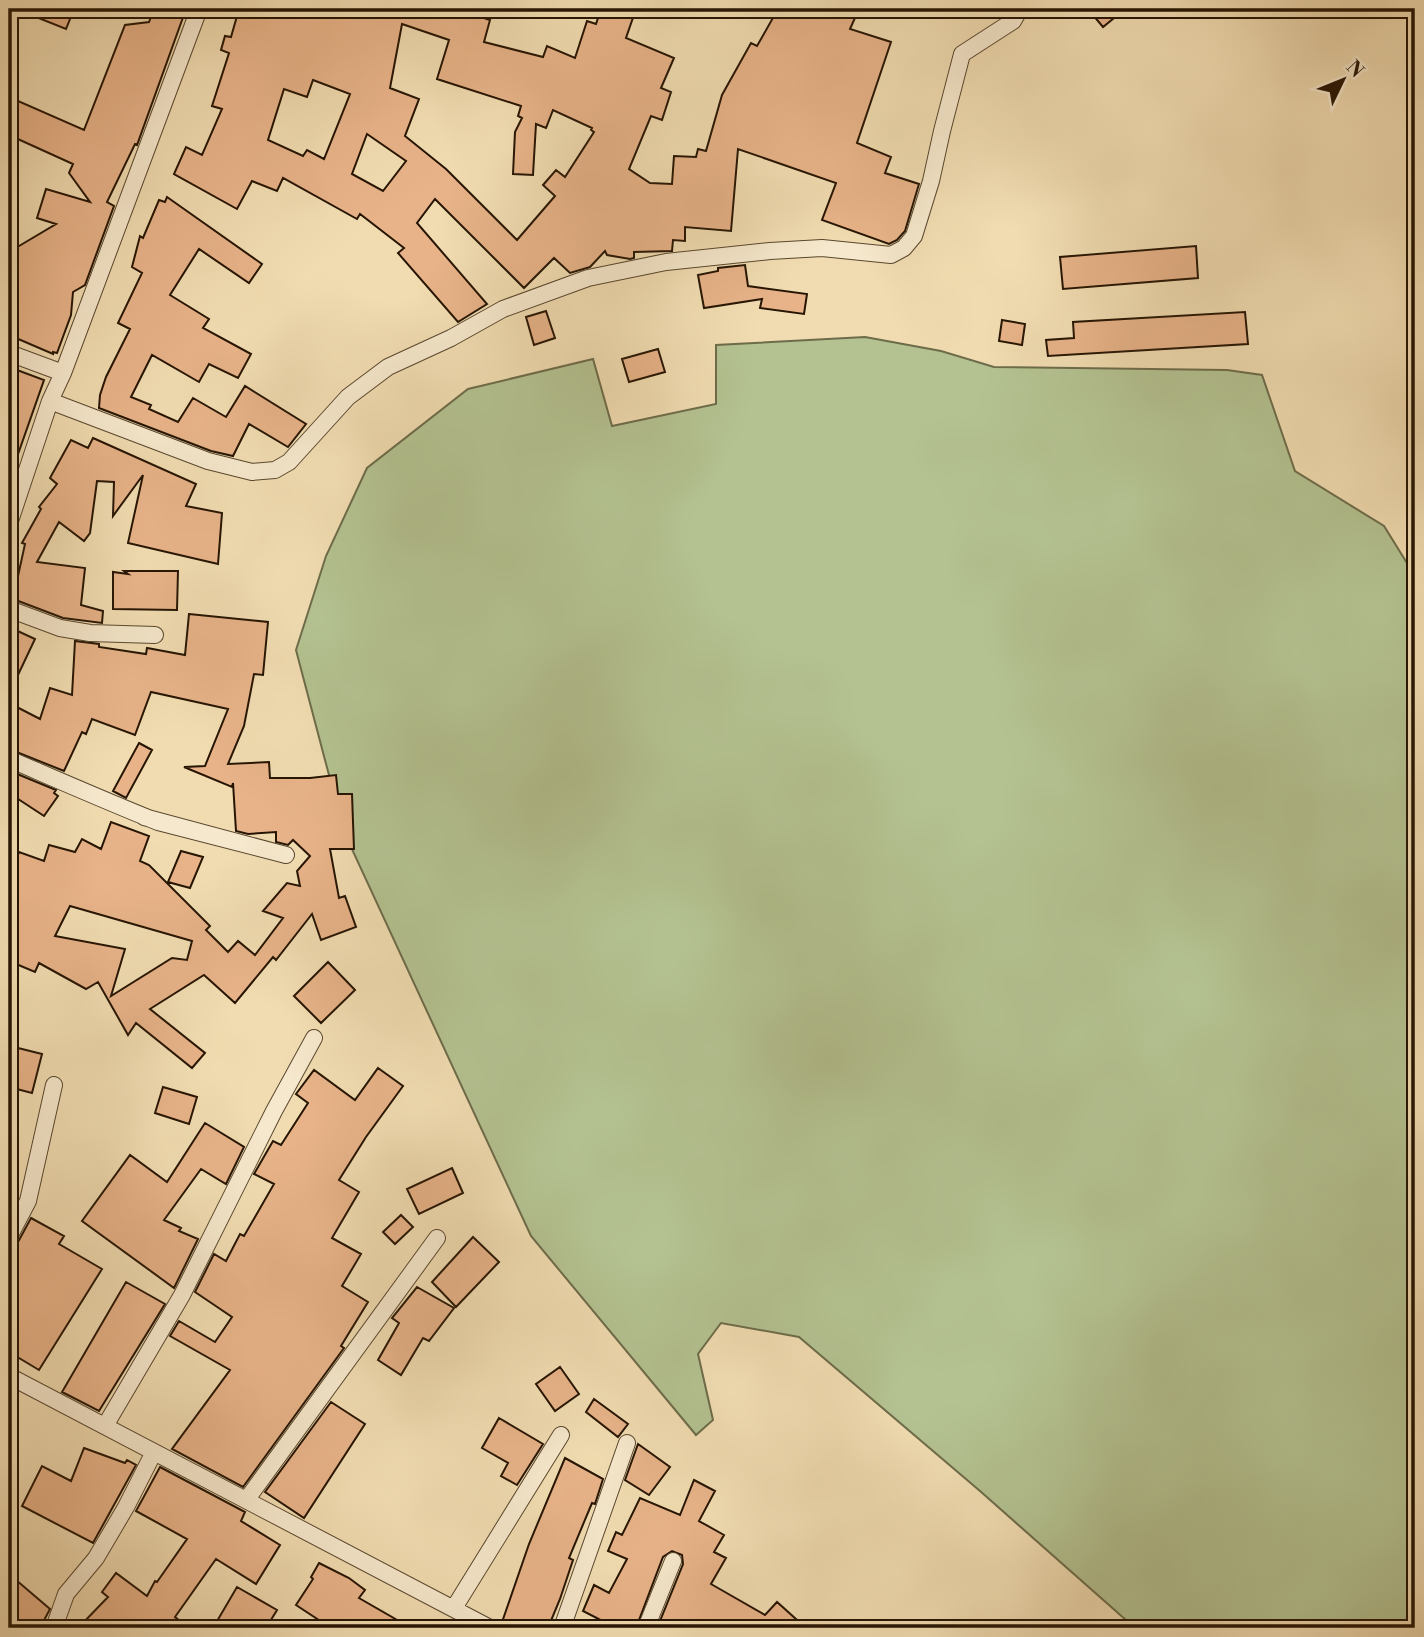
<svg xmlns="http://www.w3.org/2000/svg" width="1424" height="1637" font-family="'Libre Bodoni',serif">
<rect width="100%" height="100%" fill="#f1dcb1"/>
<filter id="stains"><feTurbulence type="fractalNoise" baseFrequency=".00286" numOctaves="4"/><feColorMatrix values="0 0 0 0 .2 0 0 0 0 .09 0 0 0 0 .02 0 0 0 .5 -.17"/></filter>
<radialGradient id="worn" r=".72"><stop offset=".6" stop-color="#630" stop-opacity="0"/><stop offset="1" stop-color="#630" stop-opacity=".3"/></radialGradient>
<path fill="#b4c291" stroke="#6d6c4a" stroke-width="2" d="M865 337 941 351 994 367 1227 370 1262 375 1295 471 1384 526 1415 576V1628H1135L980 1491 799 1337 721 1323 698 1354 713 1420 696 1435 531 1236 344 832 296 650 326 556 367 468 468 389 593 359 612 426 716 404V345Z"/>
<path fill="#e8b389" stroke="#261503" stroke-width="2" fill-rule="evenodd" d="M16 9H74L66 29Z
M154 9H186L137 145 135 144 107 202 114 206 85 285 73 292 71 315 57 353 53 352V354L9 335V252L56 224 37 218 46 189 90 202 69 173 73 164 9 135V97L84 130 125 25 149 22Z
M239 9H470L469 13 490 20 484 42 543 57 547 46 575 58 587 21 596 24 601 9H636L626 38 674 58 661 88 671 92 662 120 651 116 629 169 650 183 672 184 674 156 696 157 698 149 706 151 722 95 751 43 757 46 778 9H859L850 29 891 42 857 143 891 157 885 173 919 184 905 231 897 240 889 244 822 220 836 183 738 149 731 231 685 227V241L673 240 672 251 634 252V258L630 259 607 255 605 251 590 267 570 273 554 258 524 288 435 199 417 223 487 304 458 322 398 253 404 248 360 214 357 219 283 178 277 191 252 181 237 209 174 174 186 147 202 155 222 109 212 106 229 53 221 50 225 36 231 37ZM402 24 449 40 437 79 521 106 518 116 522 118 515 132 513 174 533 175 536 124 546 128 553 110 592 128 591 130 594 132 565 177 556 170 543 185 555 196 517 240 446 169 405 136 419 99 390 88ZM313 80 350 94 324 159 307 150 303 156 268 140 284 89 307 97ZM367 134 406 161 383 191 352 174Z
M1088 9H1125L1103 27Z
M167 197 262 264 249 283 199 249 170 295 209 319 203 328 251 354 238 378 209 364 199 382 152 355 131 397 151 405 149 409 178 422 193 398 226 417 245 386 306 424 288 447 249 424 233 456 211 451 99 408 100 395 106 377 130 329 118 323 142 273 132 267 140 236 143 238 159 200 165 202Z
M1196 246 1198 278 1063 289 1060 257Z
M745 265 748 286 807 294 804 314 760 308 762 299 704 308 698 275 718 271V268Z
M546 311 555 338 534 345 526 317Z
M1245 312 1248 344 1048 356 1046 340 1074 338 1073 322Z
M1002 320 1025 324 1022 345 999 341Z
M658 349 665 372 629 382 622 359Z
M9 367 44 380 11 474 9 473Z
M93 438 196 484 186 506 222 513 218 564 128 543 143 475 113 516 114 482 97 481 90 533 84 541 59 522 37 562 85 568 81 605 103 611 102 623 63 618 13 599 25 544 22 543 41 509 39 507 57 484 50 478 71 440 88 448Z
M124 571H178L177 610 113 609V572L128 574Z
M189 614 268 622 263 675 254 674 244 726 228 764 269 762 270 778H310L336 775 338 794H352L354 849H330L339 898 345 896 356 927 321 940 312 914 276 960 273 957 235 1003 204 975 150 1009 205 1053 192 1068 136 1023 128 1035 98 982 86 989 39 963 35 972 9 961V881L19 852 44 861 49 845 75 852 82 839 101 849 111 822 149 836 140 861 149 865 210 926 206 930 228 952 238 941 255 955 283 918 263 911 287 883 300 886 297 871 310 856 293 840 288 845 276 842V832L248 834 236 831 233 783 232 787 184 767 205 766 228 709 151 692 135 735 92 719 86 734 82 732 64 771 9 749V703L40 719 50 688 72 695 75 641 99 644V647L146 654 147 648 185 655ZM70 906 192 941 187 960 172 958 111 996 125 949 55 936Z
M9 627 35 639 9 694Z
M139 743 152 750 126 798 113 791Z
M10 771 56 790 54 793 58 796 44 816 9 793Z
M181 851 203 857 190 888 168 882Z
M328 962 355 990 321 1023 294 996Z
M14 1047 42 1054 32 1093 9 1087V1070Z
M378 1068 403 1086 366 1137 339 1180 359 1192 332 1238 361 1254 342 1286 368 1302 341 1346 344 1348 243 1487 172 1449 230 1370 170 1336 179 1321 215 1342 232 1317 195 1292 214 1254 226 1261 240 1234 244 1236 274 1184 254 1174 273 1141 281 1145 308 1103 296 1094 314 1070 355 1100Z
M163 1087 197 1097 189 1124 155 1113Z
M205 1123 244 1147 226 1184 201 1169 164 1220 181 1228 179 1231 198 1239 174 1288 82 1221 130 1155 167 1182Z
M452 1168 463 1193 419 1214 407 1189Z
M401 1215 413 1227 395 1244 383 1232Z
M31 1218 64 1236 59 1244 102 1269 39 1370 9 1352V1247L18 1242Z
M473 1237 499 1262 456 1307 432 1282Z
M126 1282 165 1304 99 1411 62 1392Z
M417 1287 454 1308 429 1341 423 1338 401 1375 378 1360 399 1323 392 1318Z
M560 1367 579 1394 555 1411 536 1384Z
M594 1399 628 1424 618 1437 586 1412Z
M331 1402 365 1424 304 1518 265 1492Z
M499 1418 543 1444 517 1485 501 1476 508 1463 482 1448Z
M638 1444 670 1467 649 1495 625 1480Z
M84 1448 125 1463 127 1460 136 1465 93 1543 22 1506 42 1466 71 1481Z
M565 1458 603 1479 595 1504 592 1503 569 1558 573 1560 560 1599 548 1628H500L529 1544Z
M160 1467 245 1512 241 1521 280 1545 256 1584 216 1559 175 1617 189 1628H78L108 1597 102 1592 116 1573 147 1596 155 1581 157 1582 187 1539 136 1511Z
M694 1480 715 1491 699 1521 724 1535 714 1552 726 1558 711 1584 765 1615 777 1602 806 1628H662L658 1626 683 1564 682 1555 672 1551 663 1557 636 1628H616L583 1611 594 1585 609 1593 627 1559 608 1551 616 1532 622 1535 640 1498 680 1515Z
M319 1563 349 1578 365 1590 359 1598 411 1628H331L296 1605 313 1579 311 1577Z
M9 1574 50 1609 40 1628H27L9 1613Z
M237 1587 277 1610 266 1628H213Z"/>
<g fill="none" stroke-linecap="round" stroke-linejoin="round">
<defs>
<path id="minor" d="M9 353 63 373
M50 401 208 461 252 472 275 470 289 462 348 397 388 367 451 338 503 309 588 278 666 262 770 251 822 248 891 255 904 248 914 236 931 181 942 131 962 54 1013 21 1020 9
M9 524 50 401 63 373 199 9
M9 609 60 628 90 633 155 635
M9 759C58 780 108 802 158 822L286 855 144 817
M9 1237 28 1201 54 1085
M9 1376 490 1628
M105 1426 182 1295 274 1111 314 1038
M247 1499 437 1238
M454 1608 561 1435
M50 1628 55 1625 66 1594 96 1558 126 1507 154 1452
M562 1628 627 1443
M646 1628 673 1561"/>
</defs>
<use href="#minor" stroke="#59472e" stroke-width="18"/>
<use href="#minor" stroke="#f6e8cc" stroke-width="16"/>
</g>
<rect width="1424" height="1637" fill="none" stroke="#f1dcb1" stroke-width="35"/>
<rect x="10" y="10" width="1403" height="1616" fill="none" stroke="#261503" stroke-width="3.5"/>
<rect x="18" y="18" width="1389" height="1602" fill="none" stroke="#261503" stroke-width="2"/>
<g transform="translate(1343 80) rotate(47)" stroke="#f6e8cc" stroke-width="5" paint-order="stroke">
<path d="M0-5L12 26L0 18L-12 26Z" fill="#261503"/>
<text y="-10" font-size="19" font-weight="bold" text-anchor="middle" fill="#261503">N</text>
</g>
<rect width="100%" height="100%" filter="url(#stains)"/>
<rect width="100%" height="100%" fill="url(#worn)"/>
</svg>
